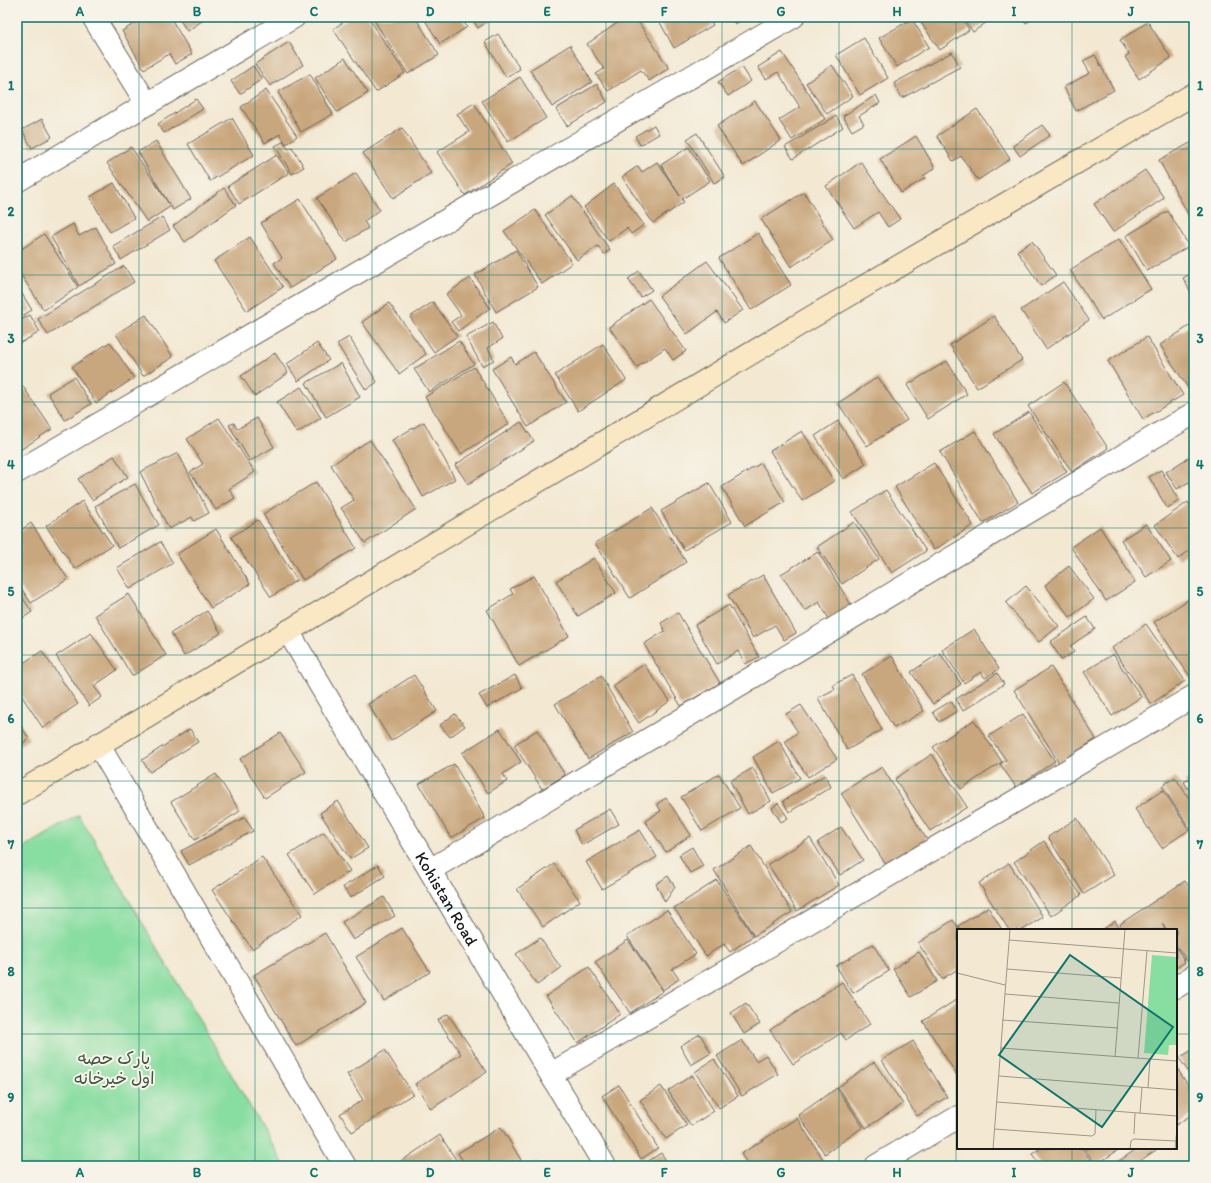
<svg xmlns="http://www.w3.org/2000/svg" width="1211" height="1183" font-family="Itim,'Playpen Sans Arabic',sans-serif">
<rect width="100%" height="100%" fill="#f7f3e8"/>
<filter id="ink" filterUnits="userSpaceOnUse"><feTurbulence type="fractalNoise" baseFrequency=".025" numOctaves="2"/><feDisplacementMap in="SourceGraphic" scale="8" xChannelSelector="R" yChannelSelector="G"/><feConvolveMatrix kernelMatrix="1 2 1 2 8 2 1 2 1" color-interpolation-filters="sRGB"/></filter>
<filter id="wash" filterUnits="userSpaceOnUse"><feTurbulence type="fractalNoise" baseFrequency=".012" numOctaves="4" result="noise"/><feDisplacementMap in="SourceGraphic" scale="16" xChannelSelector="R" yChannelSelector="G"/><feGaussianBlur stdDeviation="0.9" result="paint"/><feColorMatrix in="noise" values="0 0 0 0 0 0 0 0 0 0 0 0 0 0 0 0 0 1.4 0 .05"/><feComposite in="paint" operator="in"/></filter>
<g filter="url(#wash)">
<rect width="100%" height="100%" fill="#f3e8d2"/>
<path fill="#88dda0" stroke="#527c5e" d="M79 815 285 1166H17V852Z"/>
<g id="blocks">
<path fill="#c9a77e" d="M146 17H170L192 54 175 64 169 54 144 69 122 31Z
M178 17H208L187 31Z
M236 17H245L238 21Z
M351 17H368L405 73 376 92 333 29Z
M372 17H415L439 55 408 74Z
M423 17H461L467 27 440 44Z
M471 17H494L478 28Z
M626 17H635L669 68 649 81 641 70 608 91 596 74 604 69 587 44Z
M657 17H708L713 25 674 48Z
M731 17H746L735 24Z
M917 17H961L969 30 940 50Z
M962 17H994L973 32Z
M1022 17H1036L1026 23Z
M912 19 929 47 897 67 879 38Z
M1148 22 1171 58 1139 79 1125 57 1129 54 1120 40Z
M498 34 520 69 506 77 485 42Z
M864 38 888 78 860 95 836 55Z
M289 42 303 65 270 86 255 64Z
M570 45 592 82 552 107 530 70Z
M782 52 825 119 792 140 779 120 800 107 778 72 766 79 758 67Z
M952 52 960 67 902 98 894 83Z
M1095 55 1114 90 1076 111 1064 87 1090 73 1083 61Z
M345 58 368 93 337 112 315 78Z
M832 65 853 96 827 114 806 83Z
M253 66 262 79 240 94 231 81Z
M742 67 751 81 728 96 718 82Z
M310 74 333 114 301 132 278 92Z
M520 77 546 118 508 142 482 101Z
M597 84 607 102 567 126 556 109Z
M266 90 297 136 286 144 280 134 265 143 241 107Z
M876 95 880 103 859 116 864 124 852 131 843 116Z
M196 99 203 109 164 133 158 124Z
M755 101 781 140 743 166 717 126Z
M474 103 512 164 465 195 437 152 469 132 457 114Z
M977 109 1010 159 978 180 961 156 953 161 937 136Z
M836 116 843 127 793 159 785 147Z
M232 118 254 155 210 181 188 144Z
M42 119 52 137 32 148 22 130Z
M654 125 659 134 640 145 635 136Z
M1042 125 1050 135 1020 156 1013 146Z
M402 128 431 173 393 198 363 153Z
M697 133 725 177 714 183 687 139Z
M916 136 935 168 923 176 925 178 901 193 880 159Z
M156 141 191 199 173 210 171 206 147 222 107 163 131 147 169 204 138 152Z
M1194 141V225L1159 160Z
M283 142 288 149 292 147 304 167 292 174 275 146Z
M689 147 710 181 682 199 684 202 653 223 622 177 638 166 642 172 657 162 680 196 661 165Z
M277 155 289 173 239 204 228 186Z
M861 162 900 219 888 227 878 212 854 228 826 186Z
M1145 170 1164 198 1113 232 1094 204Z
M356 173 380 210 364 221 368 228 346 242 317 198Z
M114 183 134 218 110 232 90 197Z
M614 184 644 225 631 234 627 228 609 241 584 207Z
M224 188 236 205 185 242 173 226Z
M804 192 833 240 791 267 761 219Z
M572 196 610 250 604 254 598 246 577 260 545 215Z
M300 199 337 259 290 288 274 263 282 258 261 223Z
M535 210 572 263 542 284 504 231Z
M1168 211 1189 246 1147 271 1126 236Z
M162 217 170 230 121 260 113 246Z
M73 224 79 236 96 227 116 264 79 286 51 237Z
M758 233 791 285 751 310 719 258Z
M44 234 78 287 44 310 17 269V252Z
M250 237 283 287 247 311 214 261Z
M1119 239 1151 289 1102 320 1070 270Z
M1032 241 1056 275 1041 286 1017 251Z
M516 250 538 287 496 312 475 275Z
M707 261 743 310 724 323 717 312 687 334 659 296Z
M124 266 134 282 48 335 38 319Z
M639 271 652 290 641 297 628 279Z
M1194 272V298L1183 278Z
M470 278 490 308 458 331 451 322 461 315 446 294Z
M1063 282 1089 320 1046 349 1021 310Z
M17 286 32 310 17 319Z
M649 299 686 351 673 360 665 348 637 367 609 327Z
M433 302 457 336 434 352 410 317Z
M389 303 426 354 399 374 362 322Z
M30 315 40 332 17 345V322Z
M146 315 173 357 143 376 116 334Z
M994 316 1022 360 977 388 950 345Z
M493 322 502 339 488 348 494 360 482 366 466 337Z
M1194 323V397L1160 345Z
M349 337 377 382 366 390 337 344Z
M1147 337 1183 395 1143 419 1108 361Z
M459 341 474 364 429 392 414 369Z
M110 342 134 378 96 403 72 367Z
M317 343 329 360 298 381 287 364Z
M603 344 626 380 578 411 555 375Z
M534 352 566 402 528 427 492 369 511 357 515 364Z
M275 353 288 373 255 396 241 376Z
M947 361 967 394 928 419 907 385Z
M341 363 360 397 326 417 306 383Z
M474 367 509 424 461 454 425 397Z
M74 377 91 404 65 420 48 393Z
M878 377 907 420 867 446 838 403Z
M1064 382 1108 448 1072 472 1028 406Z
M22 385 52 429 17 452V388Z
M301 387 321 418 297 433 277 402Z
M1029 412 1067 472 1032 493 994 434Z
M219 418 255 472 229 489 235 498 216 510 190 472 203 464 187 439Z
M257 418 274 447 250 461 229 425 234 423 237 429Z
M838 421 866 464 843 479 815 436Z
M424 422 455 479 423 497 392 440Z
M521 422 534 441 468 484 455 465Z
M802 431 834 481 802 501 770 451Z
M975 431 1018 502 983 523 940 452Z
M370 440 416 509 365 543 341 508 354 500 331 465Z
M178 453 209 513 194 521 192 517 169 529 140 472Z
M1194 454V486L1192 487 1189 482 1177 489 1166 472Z
M114 456 128 477 92 500 78 479Z
M761 463 785 502 745 526 722 487Z
M934 463 973 525 934 550 895 487Z
M1161 470 1179 501 1167 508 1149 477Z
M316 482 356 548 303 580 263 514Z
M709 483 732 522 684 550 661 511Z
M135 484 159 525 118 548 95 506Z
M886 490 926 551 892 573 852 512Z
M82 501 112 545 75 569 46 526Z
M1188 502 1194 511V547L1178 559 1155 525Z
M652 508 686 562 630 598 595 543Z
M258 520 297 580 271 597 231 537Z
M854 522 879 559 842 584 817 547Z
M31 523 68 579 31 603 17 582V533Z
M1146 524 1171 561 1146 577 1121 540Z
M1100 527 1135 582 1106 601 1071 547Z
M216 529 250 584 211 608 177 554Z
M160 542 173 563 130 589 117 568Z
M818 552 852 606 829 619 819 602 805 611 781 574Z
M594 558 616 593 578 616 556 581Z
M1069 566 1094 599 1070 617 1045 585Z
M763 575 796 633 784 640 775 625 753 638 728 595Z
M534 576 569 636 519 666 487 610 513 594 510 589Z
M1026 586 1059 626 1039 642 1006 603Z
M17 589 32 612 17 622Z
M129 594 166 655 132 676 95 615Z
M1194 596V678L1192 680 1154 622Z
M729 605 759 657 745 664 738 651 717 664 695 625Z
M207 611 221 633 184 656 171 633Z
M678 613 720 683 681 706 644 644 665 631 661 623Z
M1087 617 1095 629 1070 646 1074 652 1062 660 1050 642Z
M1146 624 1185 681 1151 704 1112 648Z
M974 629 999 669 985 678 981 672 964 683 942 650Z
M91 633 117 670 94 686 102 697 89 706 56 656Z
M42 651 78 704 43 728 17 689V667Z
M940 653 961 684 933 704 911 672Z
M1113 654 1141 697 1112 716 1084 672Z
M892 656 924 711 894 728 862 674Z
M644 664 670 701 639 723 613 686Z
M1051 667 1096 739 1059 763 1014 690Z
M997 673 1004 684 963 711 956 699Z
M414 675 437 711 391 741 368 704Z
M515 675 522 688 487 708 479 695Z
M852 675 882 730 847 750 818 698 835 689 833 685Z
M601 676 633 732 588 759 555 704Z
M951 701 957 711 939 722 933 712Z
M801 705 837 759 808 777 785 742 798 732 786 714Z
M455 714 465 726 450 737 440 725Z
M1023 714 1055 761 1016 787 1000 764 1006 760 989 736Z
M17 719 29 739 17 747Z
M974 720 1002 762 961 789 933 747Z
M190 729 198 742 150 772 142 760Z
M500 729 521 762 503 774 507 781 488 793 462 753Z
M537 730 565 775 542 789 514 745Z
M280 733 306 772 265 798 240 759Z
M779 741 800 778 773 793 753 757Z
M932 754 967 807 930 831 895 779Z
M454 764 485 818 451 838 419 784Z
M882 767 927 840 886 865 841 793Z
M753 768 771 801 748 814 730 781Z
M216 774 240 811 195 840 171 802Z
M719 774 740 808 702 831 681 797Z
M825 775 831 787 789 812 783 801Z
M1194 776V798L1184 782Z
M1175 777 1194 806V835L1162 786Z
M1163 790 1189 830 1162 848 1135 809Z
M666 798 691 835 666 852 645 821 661 811 657 804Z
M338 801 368 848 350 859 320 813Z
M778 803 788 818 781 822 772 808Z
M610 809 619 824 582 845 574 830Z
M245 817 253 831 189 865 181 851Z
M1077 818 1114 875 1084 894 1048 837Z
M841 827 863 860 840 875 818 842Z
M640 830 657 857 602 889 586 862Z
M324 832 350 871 315 894 289 855Z
M810 838 839 885 797 911 768 864Z
M1044 841 1081 895 1051 916 1014 862Z
M751 846 792 912 754 936 714 870Z
M692 847 703 866 690 873 679 855Z
M262 857 302 915 252 949 212 890Z
M1009 863 1043 917 1023 930H1009L979 883Z
M554 864 580 901 543 927 517 889Z
M378 865 385 876 350 898 343 887Z
M668 876 675 887 665 902 656 884Z
M717 880 753 936 730 952 724 944 706 956 674 908Z
M1185 881 1194 894V957L1187 961 1176 945V930H1166L1162 923 1165 930H1123L1120 924Z
M384 897 395 916 353 940 342 922Z
M988 907 1001 928 998 930H961L958 926Z
M667 910 696 954 672 969 679 979 663 990 627 936Z
M953 920 960 930H958V969L942 979 918 943Z
M1115 921 1121 930H1102Z
M402 928 430 972 384 1001 356 957Z
M325 933 366 1003 296 1046 254 975Z
M540 938 561 968 537 985 516 954Z
M628 940 663 991 630 1013 595 962Z
M873 944 889 971 853 993 836 966Z
M1176 947 1185 962 1176 968Z
M919 952 937 981 911 997 893 969Z
M589 967 620 1014 578 1043 546 996Z
M842 982 870 1024 846 1040 841 1033 793 1064 770 1030Z
M956 1000 958 1003V1077L923 1021Z
M746 1003 760 1024 744 1034 731 1013Z
M1194 1004V1013L1190 1007Z
M448 1014 487 1072 431 1109 415 1084 461 1054 438 1020Z
M700 1034 711 1053 691 1065 680 1046Z
M742 1040 756 1061 766 1055 778 1074 742 1096 717 1056Z
M913 1041 947 1097 917 1116 882 1060Z
M1194 1049V1080L1179 1058Z
M385 1050 413 1094 352 1132 340 1114 363 1100 347 1074Z
M714 1059 738 1096 719 1108 695 1072Z
M874 1062 903 1104 866 1128 838 1087Z
M1176 1067 1190 1088 1192 1087 1194 1089V1113L1176 1125Z
M692 1075 714 1111 691 1126 668 1091Z
M619 1085 658 1148 641 1159 602 1096Z
M661 1086 687 1125 666 1139 640 1100Z
M837 1088 863 1127 825 1154 798 1115Z
M797 1118 826 1164 823 1166H749L741 1154Z
M501 1127 521 1160 510 1166H466L458 1153Z
M440 1135 460 1166H394Z
M1041 1148H1082L1094 1166H1041L1032 1154Z
M1084 1148H1121L1096 1165Z
M1138 1148H1155L1156 1150 1132 1166H1112Z
M661 1153 670 1166H640Z
M537 1162 539 1166H530Z"/>
</g>
</g>
<g filter="url(#ink)">
<use href="#blocks" fill-opacity="0" stroke="#67635c" stroke-width="1"/>
<g fill="none" stroke-linecap="round" stroke-linejoin="round">
<defs>
<g id="street">
<path d="M93 17 147 104"/>
<path d="M17 181 294 17"/>
<path d="M17 472 793 17"/>
<path id="s1" d="M288 631 605 1166"/>
<path d="M98 744 345 1166"/>
<path d="M430 870 1194 413"/>
<path d="M1176 987 1194 976"/>
<path d="M551 1074 1194 696"/>
<path d="M876 1166 958 1117"/>
</g>
<path id="secondary" d="M17 794 810 318 1194 94"/>
</defs>
<use href="#street" stroke="#67635c" stroke-width="24"/>
<use href="#secondary" stroke="#67635c" stroke-width="24"/>
<use href="#street" stroke="#fff" stroke-width="22"/>
<use href="#secondary" stroke="#fae7c3" stroke-width="22"/>
</g>
</g>
<path fill="none" stroke="#0f766e" stroke-width="1" stroke-opacity="0.55" d="M139 17V1166M255 17V1166M372 17V1166M489 17V1166M606 17V1166M722 17V1166M839 17V1166M956 17V1166M1072 17V930M17 149H1194M17 275H1194M17 402H1194M17 528H1194M17 655H1194M17 781H1194M17 908H1194M17 1034H958M1176 1034H1194M1072 1148V1166"/>
<g text-anchor="middle" stroke-width="4" stroke-linejoin="round" paint-order="stroke">
<g font-size="17" fill="#1c1c1c" stroke="#f7f3e8">
<text dy="6" stroke="none"><textPath href="#s1" startOffset="311">Kohistan Road</textPath></text>
</g>
<g font-size="17" fill="#3c5644" stroke="#f7f3e8">
<text x="114" y="1064">پارک حصه<tspan x="114" dy="20">اول خیرخانه</tspan></text>
</g>
</g>
<g transform="translate(957 929)">
<rect width="220" height="220" fill="#f3e8d2"/>
<path d="M195 26 220 28V116H212L211 126 187 124Z" fill="#88dda0"/>
<path fill="none" stroke="#9d9689" stroke-width="1" d="M52 11 220 24M50 40 164 49M0 44 48 56M48 65 162 74M45 91 161 99M44 119 220 132M158 128 168 0M181 129 190 22M42 147 220 161M191 159 193 130M40 173 220 187M183 184 185 158M37 200 135 207 138 205 139 181M177 205 178 184M36 220 53 0M173 220 174 212 177 210 219 212M218 220 220 199"/>
<path fill="#0f766e" fill-opacity="0.15" stroke="#0f766e" stroke-width="2" d="M113 26 216 98 145 198 42 126Z"/>
<rect width="220" height="220" fill="none" stroke="#1c1c1c" stroke-width="2"/>
</g>
<rect width="1211" height="1183" fill="none" stroke="#f7f3e8" stroke-width="44"/>
<rect x="22" y="22" width="1167" height="1139" fill="none" stroke="#0f766e" stroke-width="1.5"/>
<g font-size="13" text-anchor="middle" font-weight="bold" fill="#0f766e">
<text x="80" y="16">A</text>
<text x="197" y="16">B</text>
<text x="314" y="16">C</text>
<text x="430" y="16">D</text>
<text x="547" y="16">E</text>
<text x="664" y="16">F</text>
<text x="781" y="16">G</text>
<text x="897" y="16">H</text>
<text x="1014" y="16">I</text>
<text x="1131" y="16">J</text>
<text x="11" y="90">1</text>
<text x="1200" y="90">1</text>
<text x="11" y="216">2</text>
<text x="1200" y="216">2</text>
<text x="11" y="343">3</text>
<text x="1200" y="343">3</text>
<text x="11" y="469">4</text>
<text x="1200" y="469">4</text>
<text x="11" y="596">5</text>
<text x="1200" y="596">5</text>
<text x="11" y="723">6</text>
<text x="1200" y="723">6</text>
<text x="11" y="849">7</text>
<text x="1200" y="849">7</text>
<text x="11" y="976">8</text>
<text x="1200" y="976">8</text>
<text x="11" y="1102">9</text>
<text x="1200" y="1102">9</text>
<text x="80" y="1177">A</text>
<text x="197" y="1177">B</text>
<text x="314" y="1177">C</text>
<text x="430" y="1177">D</text>
<text x="547" y="1177">E</text>
<text x="664" y="1177">F</text>
<text x="781" y="1177">G</text>
<text x="897" y="1177">H</text>
<text x="1014" y="1177">I</text>
<text x="1131" y="1177">J</text>
</g>
</svg>
